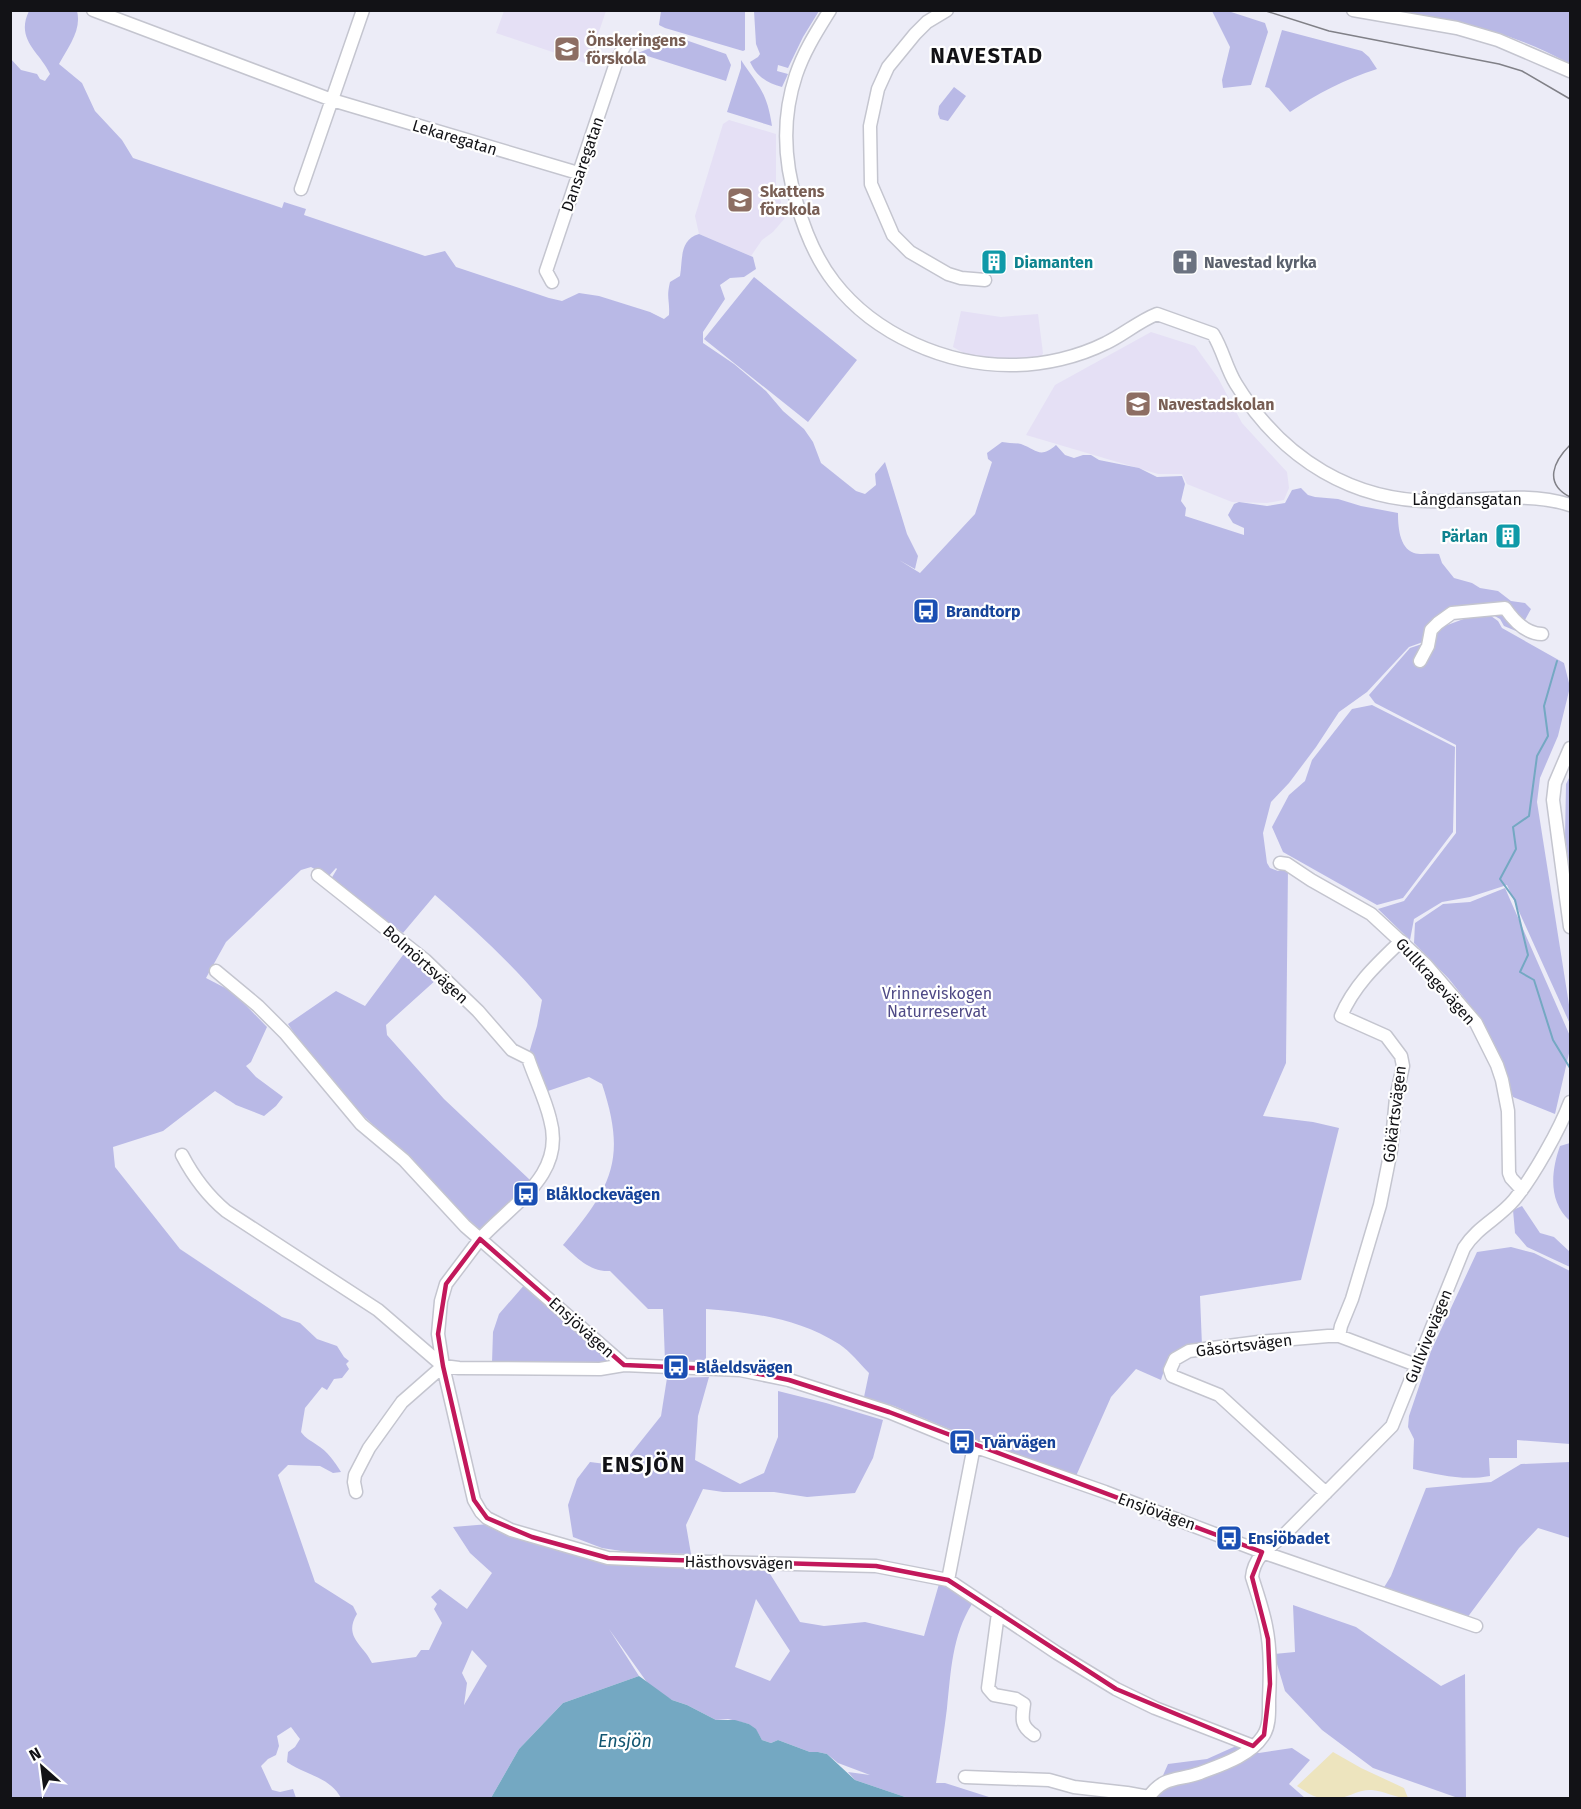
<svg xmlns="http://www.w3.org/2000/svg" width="1581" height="1809" font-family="'Fira Sans',sans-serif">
<rect width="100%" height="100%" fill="#ececf7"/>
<path fill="#e5e0f5" d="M504 11V10L606 11 588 64 496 33Z
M729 120 776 134V183L785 218 773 232 762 240 751 256 699 234 695 216 723 124Z
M961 311 1001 317 1038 314 1043 353 1041 358 1004 360 969 356 953 347Z
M1151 332 1195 346 1218 378 1242 423 1287 472 1289 488 1284 500 1267 503 1232 502 1187 484 1182 474H1158L1026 435 1055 385Z"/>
<path fill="#b9b9e6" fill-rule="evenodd" d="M29 11H77C82 30 68 47 59 64L82 83 95 111 122 140 133 158 282 208 284 202 306 209 304 215 425 256 445 251 456 267 549 298 562 301 579 293 599 296 650 312 664 319 669 315C670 300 666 298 670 282L680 276C683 259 679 240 699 234L753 257 756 269 744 277 730 278 720 285 725 299 703 332V343L734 364 766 391 783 411 804 429 813 442 821 463 856 491 865 494 876 485 875 474 885 462 907 534 918 556 915 569 899 560 920 573 975 514 992 462 988 459 987 453 1002 442C1008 443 1015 443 1021 444 1037 450 1040 459 1056 445L1065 455 1074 458 1083 455H1091L1099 460 1139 468 1157 477 1182 476 1185 484 1181 501 1186 508 1185 516 1244 535V528L1233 523 1228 515 1234 504 1239 502 1267 506 1285 503 1292 490 1301 488 1308 495 1315 497 1338 499 1361 506 1398 513C1398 525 1399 548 1414 553 1420 555 1431 553 1439 554L1442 563 1454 578 1472 583 1480 588 1498 591 1511 601 1525 603 1531 609 1520 629 1516 631 1504 626 1500 619 1491 614H1468L1441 625 1423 642 1409 647 1367 692 1339 712 1316 747 1289 783 1271 802 1263 833 1267 863 1270 868 1278 871 1288 867 1286 1063 1263 1116 1313 1122 1339 1128 1301 1280 1200 1296 1202 1346C1178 1353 1169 1354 1161 1380L1136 1369 1111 1397 1076 1476 983 1443 894 1406 864 1397 869 1373C860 1364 850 1351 839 1344 797 1318 755 1313 706 1309V1362L665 1361 663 1309H648L610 1271C590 1272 577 1258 563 1245 612 1187 627 1159 602 1084L589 1077 548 1091 529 1053 537 1026 542 1000C510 962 473 928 435 895L403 933 331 879 337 869 336 868 328 877 311 867 301 870 226 942 206 978 233 992 267 1027 251 1062 246 1066 256 1077 283 1097 276 1106 264 1116 236 1105 215 1091 163 1131 113 1147 115 1167 180 1249 282 1317 300 1323 317 1339 337 1346 344 1357 349 1361 346 1364 349 1369 342 1378 334 1379 327 1390 322 1387 305 1408 301 1432C306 1439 310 1440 317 1445 327 1451 335 1462 341 1472L333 1473 320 1466 288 1465 278 1475 315 1582 353 1606 357 1614C343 1637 363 1644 372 1663L416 1657 421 1650H429L442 1623 434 1609 437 1604 431 1597 440 1589 467 1609 492 1573 470 1553 453 1527 489 1524 507 1534 551 1548 609 1562 767 1569 800 1622 824 1626 865 1622 924 1636 939 1584 952 1590 972 1604C952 1636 951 1671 947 1708 944 1733 940 1758 936 1783H945L992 1798H908L855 1780 848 1772 870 1775 838 1763 827 1754 818 1752H810L778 1740 771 1743 762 1740 756 1730 749 1724 728 1719 716 1720 687 1705 672 1700 651 1688 609 1629 639 1676 563 1703 519 1749 491 1798H341C330 1777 307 1776 287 1762L288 1752 295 1747 300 1739 291 1727 277 1736 279 1746 276 1755 268 1759 261 1766 272 1790 280 1792 293 1789 296 1798H11L10 58 21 70 37 74 40 79 45 81 50 74C40 52 15 40 29 11ZM756 1599 790 1651 770 1681 735 1667ZM472 1650 487 1666 464 1705 467 1683 462 1673Z
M661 11H745V50L743 51 665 28 659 25Z
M754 11H819L803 37 788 68 778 65 777 71 788 74 782 87C767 83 757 77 750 62L758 57 760 54 756 44Z
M1212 11H1228L1265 23 1268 32 1251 85 1223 88 1222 80 1230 47Z
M1396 11H1570V64C1516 34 1458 19 1396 11Z
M1282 30 1362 51 1369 57 1377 69C1345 79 1317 94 1290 112L1269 88 1265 87Z
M677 37 726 54 731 65 726 81 638 53Z
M741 60C759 87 767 92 772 126L727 112 741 68Z
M954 87 966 96 948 121 940 119 938 114 939 106Z
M754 277 857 360 808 422 704 339Z
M1491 616 1498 621 1502 628 1564 663 1570 687 1558 736 1540 778 1537 802 1570 1011V1024L1507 885 1470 897 1442 902 1414 919 1410 940 1378 909 1404 901 1456 833V745L1375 703 1369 695 1410 648 1425 643 1442 627 1469 617Z
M1372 705 1455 747 1453 832 1403 898 1377 905 1283 852 1272 827 1289 795 1305 781 1312 760 1352 709Z
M1570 776V871L1565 838 1566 784Z
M1505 888 1570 1036V1049L1555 1114 1513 1097 1480 1018 1449 979 1414 943 1415 923 1443 904 1470 902Z
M406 951 437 979 386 1025 387 1035 444 1099 530 1180 481 1231 409 1164 382 1133 355 1108 300 1042 288 1024 336 991 365 1006Z
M1570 1143V1221C1548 1202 1551 1171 1560 1146Z
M1522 1206 1540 1233 1554 1237 1570 1252V1267L1527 1247 1515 1233 1513 1210Z
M1511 1247 1534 1253 1570 1271V1444L1517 1440V1458H1489L1490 1476C1464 1481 1439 1475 1413 1469L1414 1439 1408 1427 1409 1416 1431 1351 1477 1252Z
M526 1283 611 1359 606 1366 492 1363 493 1332 499 1314Z
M709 1377 698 1416 695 1460 740 1484 764 1473 778 1437V1391L826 1403 883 1420 873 1458 855 1493 807 1497 774 1492H723L703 1489 686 1525 691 1554 634 1553 602 1548 573 1537 568 1505 577 1479 590 1462 621 1466 661 1416 667 1378Z
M1570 1462V1538L1538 1528 1519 1548 1467 1618 1383 1589 1391 1576 1426 1488 1491 1482 1521 1464Z
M1293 1605 1356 1627 1441 1686 1465 1674 1466 1798H1458L1373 1768 1322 1730 1285 1691 1274 1654 1295 1652Z
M1236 1746 1259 1753 1292 1748 1310 1760 1289 1784 1305 1798H1153L1168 1764 1207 1759Z"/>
<path fill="#ede4be" d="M1333 1752 1361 1768 1404 1788 1408 1798C1395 1798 1385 1791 1372 1790 1360 1789 1351 1796 1340 1798 1323 1803 1310 1795 1297 1786Z"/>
<path fill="#74a8c2" d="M639 1676 672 1700 687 1705 716 1720H735L749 1724 756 1729 762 1740 771 1743 778 1740 810 1752H818L827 1754 855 1780 908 1798H491L519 1749 563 1703Z"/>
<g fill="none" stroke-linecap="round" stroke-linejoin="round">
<path stroke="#74a8c2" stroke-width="2" d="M1557 661 1544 706 1548 736 1537 756 1529 816 1513 827 1516 849 1500 879 1515 900 1528 955 1520 972 1534 980 1553 1040 1570 1068"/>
<defs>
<path id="minor" d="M93 10 332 100 578 173
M830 10C817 31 804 51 796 75 782 117 784 162 797 204 805 232 816 259 834 282 875 335 947 366 1013 365 1044 365 1078 357 1106 343 1123 335 1139 321 1157 314L1213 334C1223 350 1226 368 1236 384 1282 459 1354 504 1443 501 1485 500 1530 492 1570 505
M947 10 927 22 915 34 888 67 878 89 870 126 871 184 893 235 910 252 948 274 961 278 985 280
M1353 10 1457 28 1498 40 1570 71
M301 189 363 10
M552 282 546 271 617 60 625 45
M1420 661 1428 646 1431 630 1438 623 1452 613 1505 608C1514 621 1526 634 1542 634
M1570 748 1555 783 1553 800 1570 927
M1280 863 1287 864 1311 880 1371 914 1426 965 1476 1023 1497 1065 1502 1080 1508 1111 1509 1173 1511 1178 1522 1190
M318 875 425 960 478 1011 512 1050 528 1058C535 1079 545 1098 550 1119 566 1175 513 1203 480 1239L624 1365 740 1370 789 1380 889 1412 962 1442 1105 1492 1262 1552 1476 1626
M216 971 258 1006 285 1033 361 1124 404 1160 465 1226 480 1239 446 1284 441 1301 438 1334 443 1366 474 1500 481 1512 487 1518 511 1530 608 1558 673 1561 876 1566 948 1580 1057 1653 1116 1689 1155 1708 1253 1746
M182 1155C193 1176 208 1196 226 1211L378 1310 443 1366 459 1368 600 1369 624 1365
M1339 1336 1341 1326 1352 1299 1380 1205 1391 1150 1396 1098 1403 1066 1401 1056 1386 1036 1341 1016C1354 985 1377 964 1401 941
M356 1492 354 1482 355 1475 369 1448 402 1402 443 1366
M1326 1493 1219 1395 1172 1376 1170 1370 1175 1359 1189 1351 1259 1342 1328 1336H1339L1416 1365
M948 1580 974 1446
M998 1613 988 1688 994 1695 1016 1699 1024 1704C1022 1718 1020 1726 1034 1735
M965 1777 1049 1780 1074 1787 1127 1793 1149 1797
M1148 1798C1164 1775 1178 1781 1200 1773 1221 1765 1250 1756 1263 1736 1270 1726 1269 1711 1269 1700 1270 1676 1271 1650 1266 1626 1263 1610 1257 1593 1252 1577 1254 1557 1268 1548 1282 1537L1392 1426 1464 1248C1477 1227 1499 1218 1514 1200 1533 1177 1560 1129 1570 1102"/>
</defs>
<use href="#minor" stroke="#c4c5cf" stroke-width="15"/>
<use href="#minor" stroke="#fff" stroke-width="12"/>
<path stroke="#808087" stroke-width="1.5" d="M1263 10 1329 31 1499 64 1522 71 1570 99
M1570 445C1554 461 1543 483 1570 497"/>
</g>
<path fill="none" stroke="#c2185b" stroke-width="4.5" stroke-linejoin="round" d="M480 1239 624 1365 740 1370 789 1380 889 1412 1262 1552 1252 1577 1268 1639 1270 1684 1264 1735 1253 1746 1116 1689 948 1580 876 1566 608 1558 532 1537 487 1518 474 1500 443 1366 438 1334 446 1284Z"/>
<defs>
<symbol id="school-square" viewBox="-11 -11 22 22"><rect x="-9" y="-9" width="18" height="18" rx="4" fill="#8d6e63" stroke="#fff"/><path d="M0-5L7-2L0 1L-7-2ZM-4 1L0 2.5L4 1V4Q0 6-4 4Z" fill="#fff"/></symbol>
<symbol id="building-square" viewBox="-11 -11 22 22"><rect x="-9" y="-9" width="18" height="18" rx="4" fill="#0f9aa8" stroke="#fff"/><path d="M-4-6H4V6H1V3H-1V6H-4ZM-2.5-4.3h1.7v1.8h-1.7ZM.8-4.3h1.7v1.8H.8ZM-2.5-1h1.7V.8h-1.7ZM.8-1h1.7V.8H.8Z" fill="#fff"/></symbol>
<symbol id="church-square" viewBox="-11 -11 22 22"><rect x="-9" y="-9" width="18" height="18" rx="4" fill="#6b7280" stroke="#fff"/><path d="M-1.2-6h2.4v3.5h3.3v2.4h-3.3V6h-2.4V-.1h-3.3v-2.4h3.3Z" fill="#fff"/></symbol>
<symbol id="bus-square" viewBox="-11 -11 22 22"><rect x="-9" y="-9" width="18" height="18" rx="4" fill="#1a4fb4" stroke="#fff"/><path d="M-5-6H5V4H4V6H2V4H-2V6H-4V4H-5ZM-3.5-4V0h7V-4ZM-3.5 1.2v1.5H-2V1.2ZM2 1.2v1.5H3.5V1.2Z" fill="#fff"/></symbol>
</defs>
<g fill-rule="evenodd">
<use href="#school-square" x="552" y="34" width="30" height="30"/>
<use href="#school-square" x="725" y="185" width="30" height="30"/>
<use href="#building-square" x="979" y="247" width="30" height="30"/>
<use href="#church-square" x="1170" y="247" width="30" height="30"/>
<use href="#school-square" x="1123" y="389" width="30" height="30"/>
<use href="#building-square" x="1493" y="521" width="30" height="30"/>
<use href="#bus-square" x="911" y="596" width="30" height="30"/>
<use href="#bus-square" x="511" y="1179" width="30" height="30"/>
<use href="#bus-square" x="661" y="1352" width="30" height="30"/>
<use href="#bus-square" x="947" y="1427" width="30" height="30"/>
<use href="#bus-square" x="1214" y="1523" width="30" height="30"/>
</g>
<g text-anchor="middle" stroke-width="4.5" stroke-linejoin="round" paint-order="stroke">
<g font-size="16" font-weight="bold" fill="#785e54" stroke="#fff" text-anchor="start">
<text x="586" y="46">Önskeringens<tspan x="586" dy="18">förskola</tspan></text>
<text x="760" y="197">Skattens<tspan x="760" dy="18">förskola</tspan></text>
<text x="1158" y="410">Navestadskolan</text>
</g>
<g font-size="16" fill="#121216" stroke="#fff">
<text transform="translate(455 137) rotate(17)" y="6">Lekaregatan</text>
<text transform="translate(582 164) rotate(-71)" y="6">Dansaregatan</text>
<text x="1467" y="505">Långdansgatan</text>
<text transform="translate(426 964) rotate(42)" y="6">Bolmörtsvägen</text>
<text transform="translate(1436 981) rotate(48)" y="6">Gullkragevägen</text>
<text transform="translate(1394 1114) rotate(-83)" y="6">Gökärtsvägen</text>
<text transform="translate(582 1327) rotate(42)" y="6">Ensjövägen</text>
<text transform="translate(1428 1336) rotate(-68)" y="6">Gullvivevägen</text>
<text transform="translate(1244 1345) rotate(-7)" y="6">Gåsörtsvägen</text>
<text transform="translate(1157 1511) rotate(20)" y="6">Ensjövägen</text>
<text transform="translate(739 1562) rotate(1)" y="6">Hästhovsvägen</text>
</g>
<g font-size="16" font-weight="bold" fill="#0d838f" stroke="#fff" text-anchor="start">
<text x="1014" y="268">Diamanten</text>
<text x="1488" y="542" text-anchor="end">Pärlan</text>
</g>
<g font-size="16" font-weight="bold" fill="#5b616d" stroke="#fff" text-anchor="start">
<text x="1204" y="268">Navestad kyrka</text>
</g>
<g font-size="16" font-weight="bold" fill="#164399" stroke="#fff" text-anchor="start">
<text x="946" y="617">Brandtorp</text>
<text x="546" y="1200">Blåklockevägen</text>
<text x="696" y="1373">Blåeldsvägen</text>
<text x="982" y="1448">Tvärvägen</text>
<text x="1248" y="1544">Ensjöbadet</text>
</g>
<g font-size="16" fill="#4f4a86" stroke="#fff">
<text x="937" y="999">Vrinneviskogen<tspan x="937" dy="18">Naturreservat</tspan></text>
</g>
<g font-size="18" font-style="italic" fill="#135772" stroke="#fff">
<text x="625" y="1747">Ensjön</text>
</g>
<g font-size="22" font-weight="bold" letter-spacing="1.5" fill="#121216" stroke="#fff">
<text x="987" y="63">NAVESTAD</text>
<text x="644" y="1472">ENSJÖN</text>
</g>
</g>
<rect width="1581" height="1809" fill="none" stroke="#121216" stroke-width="24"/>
<g transform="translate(42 1767) rotate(332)" stroke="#ffffff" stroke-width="4.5" paint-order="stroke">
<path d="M0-4.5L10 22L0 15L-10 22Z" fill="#121216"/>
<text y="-9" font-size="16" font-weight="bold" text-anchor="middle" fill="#121216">N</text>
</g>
</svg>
